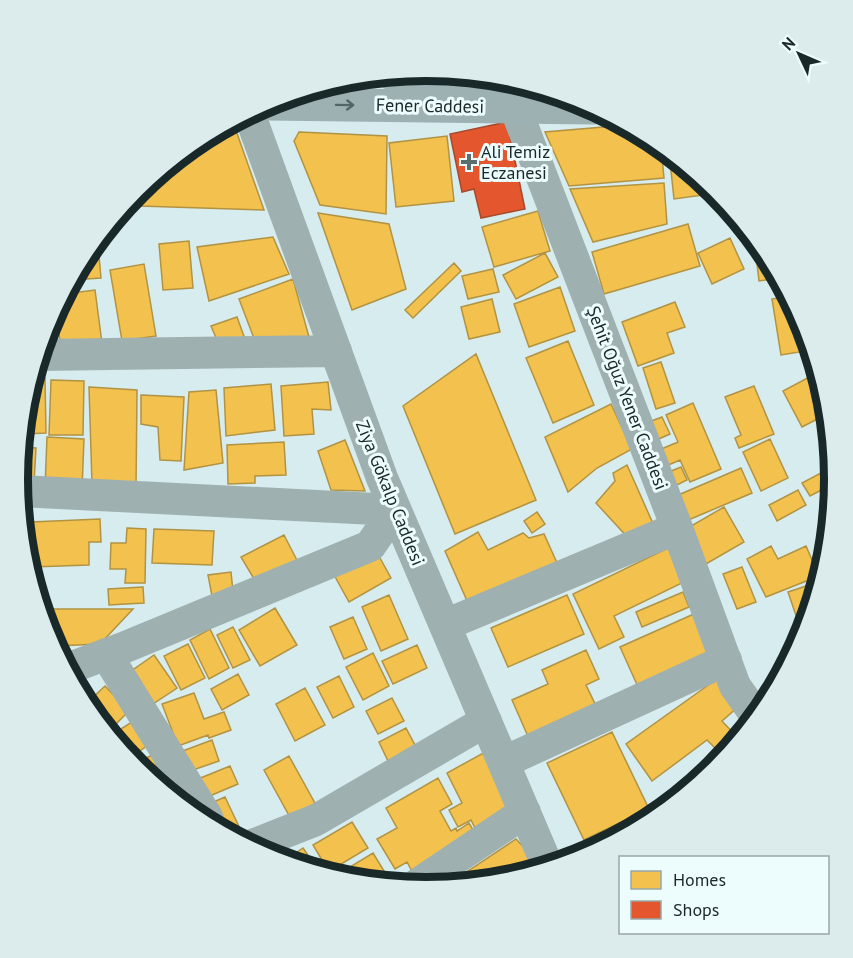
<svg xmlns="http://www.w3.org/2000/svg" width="853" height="958" font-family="'PT Sans',sans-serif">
<rect width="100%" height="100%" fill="#d7ecee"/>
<path fill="#f2c14e" stroke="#b19343" stroke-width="1.5" d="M233 122 264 210 140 206 141 187 200 139Z
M627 125 661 146 664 178 569 186 545 132Z
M299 132 387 136 386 214 320 205 294 141Z
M447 136 454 201 396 207 389 143Z
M669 152 716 190 718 193 674 199Z
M664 183 667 224 593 242 570 189Z
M125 206 122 222 112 221Z
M538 211 550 251 494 267 482 227Z
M318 213 389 224 406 289 352 310Z
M688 224 700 266 604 294 592 252Z
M273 237 289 274 209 301 197 247Z
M730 238 744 269 712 284 698 253Z
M754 238 766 252 780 278 759 281Z
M189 241 193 288 163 290 159 244Z
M92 245H98L101 278 73 280Z
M545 253 558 277 516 299 503 275Z
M454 263 461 271 413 318 405 310Z
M144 264 156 336 122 341 110 270Z
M493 269 499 292 468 299 462 276Z
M293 279 309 337 255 341 239 299Z
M560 287 575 331 529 347 514 304Z
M95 290 102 343 61 349 56 310 64 294Z
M789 296 804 323 812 350 781 355 772 299Z
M492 299 500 332 469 339 461 307Z
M675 302 685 327 667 333 674 353 638 366 622 322Z
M237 317 245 339 220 347 211 326Z
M568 341 594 405 553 423 526 358Z
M476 354 536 500 455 534 403 406Z
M661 362 675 403 656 409 643 368Z
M813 375 827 402 829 413 802 427 783 391Z
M32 378H45L46 433 22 434 26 399Z
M51 380 84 381 83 435H49Z
M328 382 331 410 312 409 314 434 284 436 281 386Z
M271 384 275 430 226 436 224 388Z
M754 386 774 434 739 448 735 438 741 435 725 397Z
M89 387 137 390 136 489 92 484Z
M216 390 223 463 184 470 189 392Z
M141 395 184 397 181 461 160 460 158 427 141 424Z
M693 403 721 469 690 482 680 460 666 466 659 450 678 442 666 415Z
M611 404 632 449 597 468 568 492 545 437Z
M662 417 670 434 654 441 646 423Z
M47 437 84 439 82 489 45 488Z
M770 439 788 478 761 491 743 452Z
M345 440 365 491 331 490 318 451Z
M284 442 286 475 255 476V483L228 484 227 445Z
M21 447 36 448 34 483 18 479Z
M627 465 655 528 631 541 596 503 615 481 613 473Z
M834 466 835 483 810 496 802 483Z
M681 467 687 480 671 488 664 474Z
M741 468 752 493 686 521 676 496Z
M798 490 806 505 777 521 769 505Z
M724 507 744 542 706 564 686 529Z
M537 512 545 524 532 533 524 521Z
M22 516H25L26 560V558Z
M100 519 101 542H89V565L32 567 31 522Z
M127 528 146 529 145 583H125L126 569H110L111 543H126Z
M154 529 214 531 212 565 152 563Z
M478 532 488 550 523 533 529 538 544 534 558 565 468 603 445 551Z
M284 535 300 566 257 584 241 557Z
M771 546 778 559 806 546 819 576 766 597 747 559Z
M668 548 684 582 614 616 624 637 599 649 573 594Z
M375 549 391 578 349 602 333 573Z
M742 567 756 602 737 609 723 574Z
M231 572 233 591 212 596 208 575Z
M821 581 807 625 800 627 788 592Z
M143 587 144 603 109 605 108 589Z
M683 592 689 607 642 627 636 612Z
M389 595 408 639 381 651 362 607Z
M567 595 584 634 508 667 491 628Z
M275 608 297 645 260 666 239 630Z
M41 609H133L100 644 55 646 49 635Z
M696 613 715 655 639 689 620 647Z
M353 617 367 649 344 659 330 627Z
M233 627 250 660 233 668 217 635Z
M210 629 229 668 209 679 190 640Z
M188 644 205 678 181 690 164 656Z
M417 645 427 668 393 684 382 661Z
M586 650 599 679 586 685 598 710 530 741 512 700 548 684 542 670Z
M373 653 389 686 363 700 346 667Z
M154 655 177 688 150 706 127 674Z
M238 674 249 695 222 710 211 689Z
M339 676 354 707 333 718 317 687Z
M721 676 738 707 722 721 739 739 724 757 707 740 652 781 626 744Z
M105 686 129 711 112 728 87 703Z
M305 688 325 725 295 741 276 704Z
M194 693 204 719 224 712 231 730 209 738 208 735 178 746 162 704Z
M392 698 404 721 378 734 366 711Z
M138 718 153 742 129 758 113 734Z
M406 728 416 747 388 761 379 742Z
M612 732 649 809 584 840 547 763Z
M212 740 219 761 187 772 180 752Z
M487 751 519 810 477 832 471 820 458 827 449 810 462 803 447 773Z
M153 755 158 770 146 775 133 763Z
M289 756 316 805 291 819 264 770Z
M719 762 715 768 669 805 665 800Z
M230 766 238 784 205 798 198 779Z
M160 775 166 791 151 779Z
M438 778 452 804 440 811 451 831 456 828 457 831 469 823 479 840 415 877 407 862 395 869 377 839 397 828 386 808Z
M225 797 244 837 238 839 221 830 209 804Z
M653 809 657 816 653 819 586 855 581 844Z
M352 822 368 848 336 867 338 872 331 875 313 845Z
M516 839 530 854 535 871 506 880 447 885Z
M303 848 319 871 284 861Z
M373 853 392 884 346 880 335 876Z"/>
<path fill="#e4572e" stroke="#a7492c" stroke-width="1.5" d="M507 122 525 209 481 218 474 189 462 192 450 134Z"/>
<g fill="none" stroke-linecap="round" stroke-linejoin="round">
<path stroke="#9fb0b1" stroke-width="32" d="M499 78 515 107 677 528 735 686 757 717
M249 113 382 478 548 867
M39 355 336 351
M19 491 395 510
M445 625 677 528
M106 654 207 817 209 823
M67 669 123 648 370 546 395 510
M504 762 726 660
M250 846 316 820 486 721
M415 886 525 812"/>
<path stroke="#9db0b2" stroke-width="33" d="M392 74 485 76
M266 104 594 108"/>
</g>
<defs><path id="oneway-shaft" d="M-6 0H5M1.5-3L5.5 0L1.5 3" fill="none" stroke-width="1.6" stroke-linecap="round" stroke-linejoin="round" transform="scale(1.5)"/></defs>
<use stroke="#546567" href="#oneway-shaft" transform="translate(345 105) rotate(1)"/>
<path fill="#5c6d6e" stroke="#edfcfd" stroke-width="2" d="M466 153h6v6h6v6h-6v6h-6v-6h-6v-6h6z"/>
<g text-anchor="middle" stroke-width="6" stroke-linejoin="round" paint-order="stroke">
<g font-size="18" fill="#192829" stroke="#edfcfd">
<text transform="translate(430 106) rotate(1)" y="6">Fener Caddesi</text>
<text transform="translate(627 398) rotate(69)" y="6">Şehit Oğuz Yener Caddesi</text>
<text transform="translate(390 493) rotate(68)" y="6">Ziya Gökalp Caddesi</text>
</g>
<g font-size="18" fill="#192829" stroke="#edfcfd" text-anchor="start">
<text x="481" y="158">Ali Temiz<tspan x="481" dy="21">Eczanesi</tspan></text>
</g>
</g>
<path d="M0 0H853V958H0ZM28 479a398 398 0 1 1 796 0a398 398 0 1 1-796 0Z" fill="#dcebec" fill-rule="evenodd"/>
<path fill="none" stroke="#192829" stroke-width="8" d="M28 479a398 398 0 1 1 796 0a398 398 0 1 1-796 0Z"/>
<rect x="619" y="856" width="210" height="78" fill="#edfcfd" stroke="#98a7a8" stroke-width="1.5"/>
<rect x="631" y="871" width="30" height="18" fill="#f2c14e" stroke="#98a7a8" stroke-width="1.5"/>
<text x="673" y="886" font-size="18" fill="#192829">Homes</text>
<rect x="631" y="901" width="30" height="18" fill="#e4572e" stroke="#98a7a8" stroke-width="1.5"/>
<text x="673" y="916" font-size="18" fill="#192829">Shops</text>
<g transform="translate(799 54) rotate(314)" stroke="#edfcfd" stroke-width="4.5" paint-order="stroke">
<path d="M0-4.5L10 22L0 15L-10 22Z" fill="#192829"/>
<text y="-9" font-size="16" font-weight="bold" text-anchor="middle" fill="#192829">N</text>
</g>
</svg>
